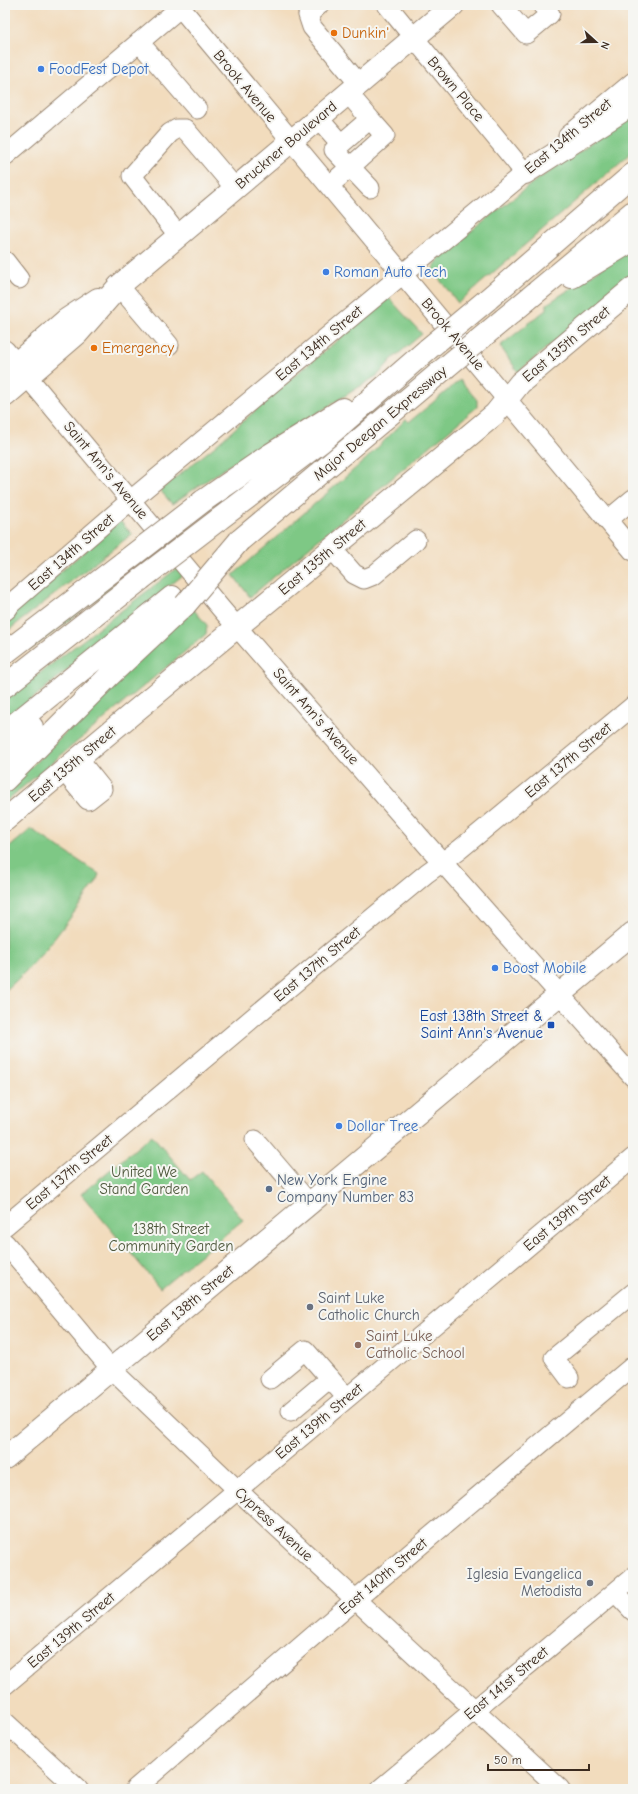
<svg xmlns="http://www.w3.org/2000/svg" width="638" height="1794" font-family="'Comic Neue',sans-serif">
<rect width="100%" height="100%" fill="#f6f6f2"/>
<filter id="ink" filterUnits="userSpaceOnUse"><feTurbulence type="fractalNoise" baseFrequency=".025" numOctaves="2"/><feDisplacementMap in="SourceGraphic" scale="8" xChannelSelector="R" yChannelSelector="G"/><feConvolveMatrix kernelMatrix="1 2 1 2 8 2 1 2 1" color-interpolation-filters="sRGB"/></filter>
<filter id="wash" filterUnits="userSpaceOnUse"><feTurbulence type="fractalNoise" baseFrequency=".012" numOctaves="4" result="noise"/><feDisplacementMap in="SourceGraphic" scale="16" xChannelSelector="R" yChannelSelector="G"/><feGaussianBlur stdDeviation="0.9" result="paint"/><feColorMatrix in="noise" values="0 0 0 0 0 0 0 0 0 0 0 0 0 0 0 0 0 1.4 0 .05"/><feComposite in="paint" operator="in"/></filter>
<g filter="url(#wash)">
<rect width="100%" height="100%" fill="#f2dcbd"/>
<path fill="#7ec885" stroke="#5c7952" d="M633 115V151L458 303 432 270 441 256 531 184Z
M633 248V275L518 372 500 346 547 309V304Z
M389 298 422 334 391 360 378 375 324 409 252 450 172 504 160 490 214 447 299 372Z
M460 380 477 400V407L250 597 233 575 365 460 406 419 409 422Z
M120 521 132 534 5 633V619Z
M184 529H190L30 650 37 641Z
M189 559 194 566 5 721V698L6 699Z
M193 609 207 625 206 634 5 802V793L167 631Z
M31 829 99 874 96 882C69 920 41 960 5 991V851Z
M152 1135 190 1180 202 1171 243 1220 160 1288 81 1194Z"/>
</g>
<g filter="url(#ink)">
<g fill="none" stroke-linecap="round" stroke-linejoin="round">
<defs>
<path id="minor" d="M319 5 308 15 312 27 359 84
M387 5 525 173
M501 5 526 34 550 14 542 5
M180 7 633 551
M139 42 197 109
M348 93 370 119
M318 118 341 144
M568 136 633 82
M5 156 183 5
M329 186 385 136 370 119 334 150 370 188
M178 235 132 176 170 133 177 129H185L235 188
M5 261 19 279
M119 286 169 345
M5 350 223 611 427 845 633 1077
M608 520 633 499
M332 549 354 574 364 579 374 575 416 540
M5 605 7 607 131 500 535 164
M64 771 88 800 102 789 78 759
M255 1140 309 1203
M5 1226 336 948 427 873 459 850 633 706
M5 1243 111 1369 248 1500 560 1789
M569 1378 554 1358 633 1293
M270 1379 305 1350 347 1398
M291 1411 330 1378
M615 1592 633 1611
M5 1685 633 1158
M5 1722 78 1789
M135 1789 355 1600 633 1366
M380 1789 633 1577"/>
<path id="major" d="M5 373 66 320 98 299
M5 396 77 334 119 286 453 5
M5 820C167 683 332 550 495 414L520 383 633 288
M5 1458 633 933"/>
<path id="highway" d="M525 173 633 104
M572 277 633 240
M487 300 633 174
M504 319 633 212
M203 501 268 456 343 409
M218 520 321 442 428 349
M239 541 445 368
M5 609 7 607
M5 653 124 562
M5 686 141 579
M5 732 172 597
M5 752 32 727
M5 780 110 675 185 605"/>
</defs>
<use href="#minor" stroke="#96836e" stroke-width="21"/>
<use href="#major" stroke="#96836e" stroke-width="24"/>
<use href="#highway" stroke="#96836e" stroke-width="24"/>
<use href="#minor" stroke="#fff" stroke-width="19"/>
<use href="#major" stroke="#fff" stroke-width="22"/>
<use href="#highway" stroke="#fff" stroke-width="22"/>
<defs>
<path id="highway-bridge" d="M428 349 487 300
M445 368 504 319
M124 562 203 501
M141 579 218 520
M185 605 239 541"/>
</defs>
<use href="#highway-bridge" stroke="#96836e" stroke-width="24" stroke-linecap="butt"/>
<use href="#highway-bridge" stroke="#fff" stroke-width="22"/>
</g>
</g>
<g fill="#e8710a" stroke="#f6f6f2" stroke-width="1.5">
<circle cx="334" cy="33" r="4"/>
<circle cx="94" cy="348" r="4"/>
</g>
<g fill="#3f7fe0" stroke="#f6f6f2" stroke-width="1.5">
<circle cx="41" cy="69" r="4"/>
<circle cx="326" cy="272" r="4"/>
<circle cx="495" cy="968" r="4"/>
<circle cx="339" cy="1126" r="4"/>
</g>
<rect fill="#1a4fb4" stroke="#f6f6f2" stroke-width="1.5" x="547" y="1021" width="8" height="8" rx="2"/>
<circle fill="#5c6f8a" stroke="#f6f6f2" stroke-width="1.5" cx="269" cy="1189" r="4"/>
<g fill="#6b7280" stroke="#f6f6f2" stroke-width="1.5">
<circle cx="310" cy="1307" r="4"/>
<circle cx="590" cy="1583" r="4"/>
</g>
<circle fill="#8d6e63" stroke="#f6f6f2" stroke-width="1.5" cx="358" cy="1345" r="4"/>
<g text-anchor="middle" stroke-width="4" stroke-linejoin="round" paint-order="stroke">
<g font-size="15" fill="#c56008" stroke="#f6f6f2" text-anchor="start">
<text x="342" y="38">Dunkin'</text>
<text x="102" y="353">Emergency</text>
</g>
<g font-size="15" fill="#366cbe" stroke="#f6f6f2" text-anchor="start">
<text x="49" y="74">FoodFest Depot</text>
<text x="334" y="277">Roman Auto Tech</text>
<text x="503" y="973">Boost Mobile</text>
<text x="347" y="1131">Dollar Tree</text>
</g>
<g font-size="15" fill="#3b2a1e" stroke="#f6f6f2">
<text transform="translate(245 86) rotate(50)" y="5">Brook Avenue</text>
<text transform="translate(456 89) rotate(50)" y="5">Brown Place</text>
<text transform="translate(568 136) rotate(-40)" y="5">East 134th Street</text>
<text transform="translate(286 145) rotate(-40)" y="5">Bruckner Boulevard</text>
<text transform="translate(453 334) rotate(50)" y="5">Brook Avenue</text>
<text transform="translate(319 343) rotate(-40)" y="5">East 134th Street</text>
<text transform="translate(566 344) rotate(-40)" y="5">East 135th Street</text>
<text transform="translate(380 423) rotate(-40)" y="5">Major Deegan Expressway</text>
<text transform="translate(106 470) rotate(50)" y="5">Saint Ann's Avenue</text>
<text transform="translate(71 552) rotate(-41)" y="5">East 134th Street</text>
<text transform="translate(322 557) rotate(-40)" y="5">East 135th Street</text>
<text transform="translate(316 716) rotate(49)" y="5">Saint Ann's Avenue</text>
<text transform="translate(568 760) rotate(-40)" y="5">East 137th Street</text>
<text transform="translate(72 764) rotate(-40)" y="5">East 135th Street</text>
<text transform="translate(317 964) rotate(-40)" y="5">East 137th Street</text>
<text transform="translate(69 1172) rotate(-40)" y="5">East 137th Street</text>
<text transform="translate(567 1213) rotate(-40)" y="5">East 139th Street</text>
<text transform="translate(190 1303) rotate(-40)" y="5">East 138th Street</text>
<text transform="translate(319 1421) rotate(-40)" y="5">East 139th Street</text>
<text transform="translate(274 1524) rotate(43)" y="5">Cypress Avenue</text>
<text transform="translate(383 1576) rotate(-40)" y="5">East 140th Street</text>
<text transform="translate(71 1630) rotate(-40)" y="5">East 139th Street</text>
<text transform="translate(506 1683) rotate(-40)" y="5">East 141st Street</text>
</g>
<g font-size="15" fill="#164399" stroke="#f6f6f2" text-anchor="end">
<text x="543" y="1021">East 138th Street &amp;<tspan x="543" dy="17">Saint Ann's Avenue</tspan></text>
</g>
<g font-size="15" fill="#4f593d" stroke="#f6f6f2">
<text x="144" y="1177">United We<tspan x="144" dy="17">Stand Garden</tspan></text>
<text x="171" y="1234">138th Street<tspan x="171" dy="17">Community Garden</tspan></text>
</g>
<g font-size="15" fill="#4e5e75" stroke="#f6f6f2" text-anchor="start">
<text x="277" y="1185">New York Engine<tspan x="277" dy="17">Company Number 83</tspan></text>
</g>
<g font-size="15" fill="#5b616d" stroke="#f6f6f2" text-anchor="start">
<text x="318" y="1303">Saint Luke<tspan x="318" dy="17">Catholic Church</tspan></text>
<text x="582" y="1579" text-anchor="end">Iglesia Evangelica<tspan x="582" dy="17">Metodista</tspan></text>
</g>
<g font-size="15" fill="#785e54" stroke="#f6f6f2" text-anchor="start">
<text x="366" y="1341">Saint Luke<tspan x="366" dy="17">Catholic School</tspan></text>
</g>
</g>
<rect width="638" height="1794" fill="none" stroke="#f6f6f2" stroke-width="20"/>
<g transform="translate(596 42) rotate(111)" stroke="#f6f6f2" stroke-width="3" paint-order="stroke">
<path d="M0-3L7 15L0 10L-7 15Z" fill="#3b2a1e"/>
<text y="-6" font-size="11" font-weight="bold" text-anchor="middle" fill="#3b2a1e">N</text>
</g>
<path d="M488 1764v6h101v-6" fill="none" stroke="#3b2a1e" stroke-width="2"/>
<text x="494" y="1764" font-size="12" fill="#3b2a1e" stroke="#f6f6f2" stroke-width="3" paint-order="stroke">50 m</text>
</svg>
